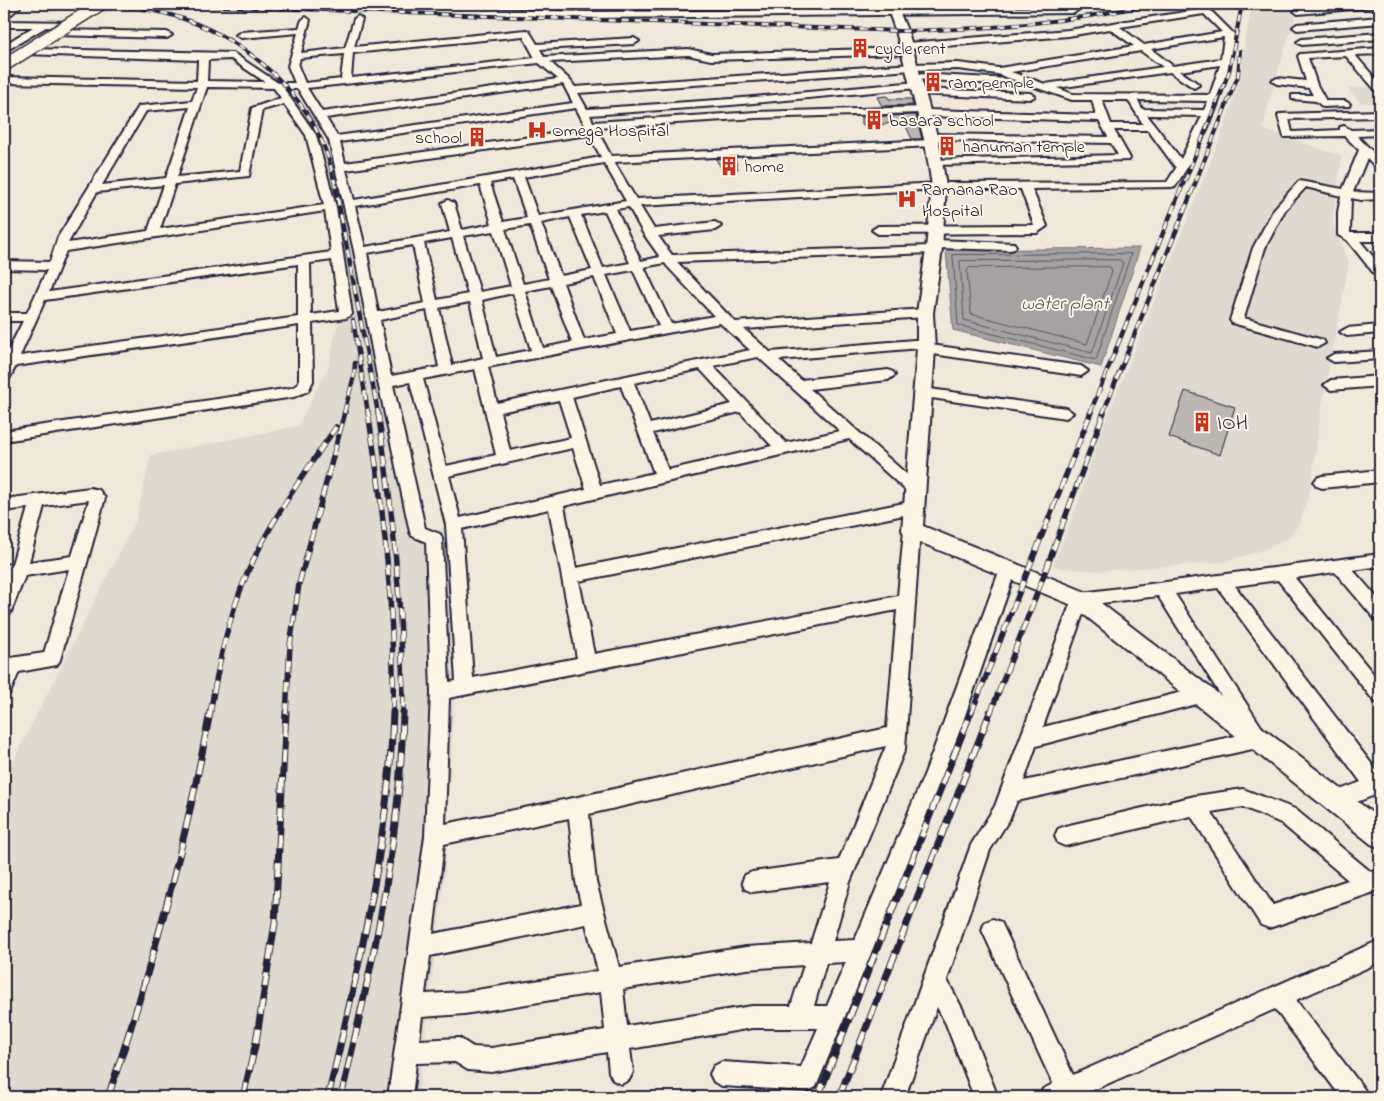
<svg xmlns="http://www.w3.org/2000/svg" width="1384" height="1101" font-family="'Indie Flower',sans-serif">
<rect width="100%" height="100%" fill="#efe8db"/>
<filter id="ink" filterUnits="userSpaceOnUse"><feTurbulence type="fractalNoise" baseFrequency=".02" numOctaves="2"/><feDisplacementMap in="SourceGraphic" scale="10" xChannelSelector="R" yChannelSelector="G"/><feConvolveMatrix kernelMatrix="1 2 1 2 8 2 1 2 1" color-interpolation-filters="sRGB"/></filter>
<g filter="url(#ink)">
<path fill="#e0d9cf" d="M1253 4H1299L1270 98 1263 129 1342 156 1332 222 1349 264 1321 411 1311 486 1300 523 1287 539 1271 547 1225 562 1099 571 1060 568 1053 565 1079 500 1097 443 1224 128 1241 75 1245 38Z
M1376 87 1380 91V103H1361L1347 88Z
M334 156 363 291 410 535 444 528 455 683 444 878 418 1097H4V779L136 520 151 455 298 426 328 368 339 317V250L325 157Z"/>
<path fill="#a6a2a2" stroke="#716f79" d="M1140 248 1101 367 953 330 946 250Z"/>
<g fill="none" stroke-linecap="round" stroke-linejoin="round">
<path stroke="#575564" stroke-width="1" d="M1131 254 1096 360 958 325 953 255Z
M1120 260 1123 263 1092 353 964 320 960 261Z
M1110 267 1112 271 1087 344 971 314 967 271 969 268Z"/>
</g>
<path fill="#bcb7b3" stroke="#22223b" d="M887 96 889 99H911L913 105 882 106 877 97Z
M916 115 922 139H912L904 122 866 126 862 124V117Z
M735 158 738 169 723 171 716 159Z
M898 193H912L913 203 898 202Z
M1185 391 1235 407 1220 455 1169 437Z"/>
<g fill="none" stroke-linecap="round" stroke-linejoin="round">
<defs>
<path id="minor" d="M294 4H360L589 12 1074 7 1078 10 1074 13 589 18 298 7Z
M1211 4H1221L1210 10 1234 34C1230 86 1204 143 1175 187L1032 189 1047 226 1037 233 878 234 872 230 878 226 1034 225 1021 189H939L640 206 654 229 715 222 721 226 715 230 658 236 672 255 930 246 931 241 935 240 1014 243 1016 246 1014 249 1010 250 939 248 938 252 934 253 677 262 735 322 925 309 931 313 925 317 744 329 770 352 926 339 931 340V345L1081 366 1088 371 1081 376 926 353 921 352 920 348 779 360 801 380 888 370 893 372 895 375 888 380 810 389 920 486 923 490 920 494H910L849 439 564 506 576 568 914 501 920 503 922 507 920 511 914 513 579 581 594 654 898 596 904 530 906 526 912 524 918 526 920 530 905 749 850 882 833 941 855 940 925 773 1000 569 1002 564 1008 562 1014 564 1016 569 945 773 816 1087 808 1091 722 1086 714 1082 710 1074 714 1066 722 1062 801 1067 818 1028H752L630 1049 633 1072 629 1080 621 1084 613 1080 609 1072 607 1052 491 1072 468 1070 455 1062 416 1063 412 1097H388L425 836 431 692 426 542 412 536 410 532 378 382 354 251 329 140 298 89H284L316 135 336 207 352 314 346 318 312 323 313 381 308 391 294 397 4 441V431L291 388 297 385 299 381V325L16 366 9 379 4 381V359L23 321H4V313H27L47 270 4 269V261L50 262 58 237 139 106 192 101 197 87 4 83V77L197 81 198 60 25 54 23 52 28 49 233 53 278 83H295L288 66 298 33 241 38 236 35 241 32 299 28 302 20 306 17 310 20 301 53 345 48 354 19 358 16 362 19 354 47 526 30 529 31 537 44 634 38 639 41 634 44 540 49 544 57 688 49 711 54 905 48 902 46 907 43 1068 30 1198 10ZM1204 14 1222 32 1144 45 1120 27ZM1110 29 1134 46 999 68 958 63 912 64 575 87 569 79 550 62 688 55 711 60 906 54 911 51 908 49 1068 36ZM523 36 535 58 351 78 353 53ZM1224 37 1221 59 1173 66 1151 49ZM1141 51 1163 67 1045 84 1011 72ZM344 54 341 79 305 83 298 66 300 58ZM231 59 265 82 207 81 208 60ZM539 63 558 79 322 112 307 88ZM1220 65 1210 95 1073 94 1057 88 1170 72 1194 88 1199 85 1197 83 1180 71ZM958 69 997 74 1072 100H1092L1096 115 929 110 924 107 757 112 593 122 590 115 731 105 917 88 922 85 917 82 731 99 587 109 578 93 912 70ZM563 84 573 103 337 136 326 118ZM207 87 274 88 281 98 252 108 240 171 177 177ZM1102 100H1128L1143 124H1111ZM1138 100 1208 101 1204 110 1142 109ZM284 104 306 135 324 205 160 229 175 184 249 176 262 110ZM190 107 166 178 102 185 146 111ZM576 108 587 129 345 163 340 142ZM920 113 925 116 1099 121 1108 137 931 134 926 137 930 140 611 156 596 128 757 118ZM1147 115 1202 116 1181 159ZM1114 130H1148L1176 168 1167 182 939 183 636 199 614 162 932 146 937 143 933 140 1111 143 1118 155 932 160 931 162 936 165 1129 160 1130 158ZM589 135 601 157 354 200 346 170ZM604 163 626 201 538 216 524 177ZM513 179 527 218 503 222 490 183ZM164 185 148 231 68 243 97 192ZM480 185 492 224 462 230 454 203 448 200 442 203 450 232 365 247 355 206ZM629 207 643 233 660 257 641 261 616 209ZM325 211 331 252 49 292 66 251ZM605 211 630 263 603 268 581 215ZM570 217 592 270 561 276 541 223ZM530 225 549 279 523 284 505 229ZM494 231 511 286 480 292 463 236ZM452 238 468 294 437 300 424 243ZM413 245 425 303 378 312 367 253ZM332 260 339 311 311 315 310 263ZM665 263 667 266 714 316 671 324 644 267ZM298 264V317L20 356 45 300ZM633 270 659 326 630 331 606 275ZM594 277 617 334 584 340 563 283ZM551 286 572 342 543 348 525 291ZM513 293 531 350 496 357 482 300ZM470 302 483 358 452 365 439 308ZM427 310 439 367 391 376 380 320ZM720 323 750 350 497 403 488 367ZM758 357 840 431 786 443 713 366ZM475 369 496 455 446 466 423 379ZM700 369 732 404 650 424 634 383ZM410 382 446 525 456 681 449 682 442 538 440 534 425 528 393 385ZM621 386 654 473 600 485 572 397ZM559 400 571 438 510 451 500 412ZM740 412 772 446 668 470 653 433ZM573 448 586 489 460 518 449 476ZM549 509 577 658 473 678 462 529ZM897 610 887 728 578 797 445 824 449 698ZM886 746 839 860 752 872 745 875 742 882 745 889 752 892 830 882 811 943 746 947 619 967 596 882 589 814ZM569 818 576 882 581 904 433 934 444 844ZM586 924 598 971 464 992 425 994 430 956ZM846 962 827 1006H814L826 963ZM804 965 791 1006H752L627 1026 623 989 746 969ZM601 992 605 1030 491 1048 473 1047 459 1038 419 1040 422 1017 464 1014Z
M1348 4H1378L1374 7 1298 14 1294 11 1298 8Z
M13 5 20 7 4 20V13Z
M1380 17V23L1297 30 1293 27 1297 24Z
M4 21 73 22 77 25 69 30 46 27 4 52V45L33 27H4Z
M59 30 167 32 172 35 167 38 56 35 54 33Z
M1380 33V39L1302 45 1297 42 1302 39Z
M1380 48V54L1355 55 1380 84V93L1377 92 1346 56 1308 58 1317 85 1326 101H1345L1350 104 1349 106 1323 107 1316 101 1292 99V95H1313L1309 88 1277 84 1272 81 1277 78 1306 81 1298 56 1300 54Z
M917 74 1010 79 1015 82 1010 85 914 79V75Z
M919 89 1030 93 1035 96 1030 99 916 94V90Z
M1380 111V117L1289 119 1292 132 1340 130V127L1344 126 1351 130 1380 129V135L1357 136 1380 159V168L1376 167 1367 158 1353 192 1380 193V199L1361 200 1351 198 1350 233H1380V241H1360L1380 265V277L1376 276 1347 240 1338 235V212L1341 196 1306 187 1285 210 1265 248 1244 318 1323 340 1325 343 1318 347 1232 323 1230 320 1253 248 1274 209 1299 181 1343 189 1359 150 1345 136 1284 137 1278 116 1279 114Z
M1380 325V333L1347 336 1340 332 1347 328Z
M1380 351V359L1334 362 1327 358 1334 354Z
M1380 376V386L1331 390 1324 385 1331 380Z
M923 388 1066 408 1073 413 1066 418 918 396 916 393Z
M1380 470V482L1322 488 1317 486 1314 482 1317 478 1322 476Z
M90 488 99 490 105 498 60 660 57 665 19 672 10 693 4 695V659L44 653 69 569 25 576 10 614 4 616V587L7 578 4 579V565L12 564 28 508 4 511V499ZM89 500 72 556 29 562 44 506Z
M1380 554V566L1353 570 1380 601V620L1374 618 1335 572 1295 578 1380 682V703L1374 701 1278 580 1235 586 1380 775V793L1336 810 1329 808 1326 801 1329 794 1361 782 1218 588 1175 594 1266 734 1268 740 1266 746 1017 801 1010 818 990 850 947 980 963 1010 998 1097H974L946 1024 937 1007 905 1097H881L971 845 995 806 1074 594ZM1158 596 1245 734 1024 781 1036 746 1208 701 1211 695 1208 689 1202 687 1043 727 1086 605Z
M1243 789 1295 809 1371 872 1380 870V890L1269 928 1261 925 1191 816 1065 846 1058 843 1055 836 1058 829 1065 826 1195 796ZM1243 807 1281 823 1348 880 1273 905 1211 812Z
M993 919 1001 922 1073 1075 1380 940V962L1296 1000 1364 1089 1368 1097H1341L1275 1009 1078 1097H1039L1043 1089 1053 1084 982 930 985 922Z"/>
<path id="major" d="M886 4H896L909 35 939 143 946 186 942 249 933 313 935 349 923 526 1088 593 1380 819V848L1371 844 1072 605 905 536 902 530 917 349V313L926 249 932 186 925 143 897 35Z"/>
</defs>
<use href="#minor" stroke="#22223b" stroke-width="4"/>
<use href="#major" stroke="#22223b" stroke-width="4"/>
<use href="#minor" fill="#fcf5e5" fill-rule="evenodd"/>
<use href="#major" fill="#fcf5e5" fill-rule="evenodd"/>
<defs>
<path id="rail-far3" d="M92 4C119 6 145 8 171 15 248 37 319 100 334 181
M160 4 900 31C985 29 1069 23 1152 4
M1185 181 1229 72 1242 4
M1196 181 1238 76 1240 51"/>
<path id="rail-far2" d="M334 179 378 413
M353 320 368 413
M344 413 354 376 355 363
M1090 413 1185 179
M1103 413 1197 179"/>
<path id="rail-far1" d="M368 412C384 513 395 611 393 714
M378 412C393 512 403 612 403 714
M210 714C218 666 228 618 247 574 270 521 304 474 336 427
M286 714 290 646 299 584 345 412
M971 714 1091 412
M990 714 1041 583 1104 412"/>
<path id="rail" d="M108 1097C151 971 186 843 210 712
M243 1097 256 1042 275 923 286 712
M328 1097C358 971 389 842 393 712
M341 1097C371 971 401 842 403 712
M818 1097 971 712
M839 1097 990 712"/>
</defs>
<use href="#rail-far3" stroke="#22223b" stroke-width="4"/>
<use href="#rail-far2" stroke="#22223b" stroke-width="4.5"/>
<use href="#rail-far1" stroke="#22223b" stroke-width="5.5"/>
<use href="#rail" stroke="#22223b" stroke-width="7"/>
<use href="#rail-far3" stroke="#fcf5e5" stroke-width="2.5" stroke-dasharray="7" stroke-linecap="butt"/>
<use href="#rail-far2" stroke="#fcf5e5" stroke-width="3" stroke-dasharray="9" stroke-linecap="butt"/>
<use href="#rail-far1" stroke="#fcf5e5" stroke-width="4" stroke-dasharray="11" stroke-linecap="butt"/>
<use href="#rail" stroke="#fcf5e5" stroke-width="5" stroke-dasharray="14" stroke-linecap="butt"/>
<defs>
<path id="major-bridge" d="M4 65 101 4"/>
</defs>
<use href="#major-bridge" stroke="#22223b" stroke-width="15" stroke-linecap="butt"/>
<use href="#major-bridge" stroke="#fcf5e5" stroke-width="12"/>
</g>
</g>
<defs>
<symbol id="building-bare" viewBox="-9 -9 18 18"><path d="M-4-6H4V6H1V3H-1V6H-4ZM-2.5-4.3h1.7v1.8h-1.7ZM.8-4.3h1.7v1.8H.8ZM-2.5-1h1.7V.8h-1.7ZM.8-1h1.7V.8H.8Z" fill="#c8321e" stroke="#fcf5e5" stroke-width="2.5" paint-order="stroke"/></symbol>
<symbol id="hospital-bare" viewBox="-9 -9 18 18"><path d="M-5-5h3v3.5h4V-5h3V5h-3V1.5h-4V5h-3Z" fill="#c8321e" stroke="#fcf5e5" stroke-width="2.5" paint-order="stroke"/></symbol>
</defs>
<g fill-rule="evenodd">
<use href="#building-bare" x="846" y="34" width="28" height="28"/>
<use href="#building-bare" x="919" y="68" width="28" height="28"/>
<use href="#building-bare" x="860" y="106" width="28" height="28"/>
<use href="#hospital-bare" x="523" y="116" width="28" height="28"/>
<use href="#building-bare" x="463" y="123" width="28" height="28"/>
<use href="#building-bare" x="933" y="132" width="28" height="28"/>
<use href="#building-bare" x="715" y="152" width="28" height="28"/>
<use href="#hospital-bare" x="893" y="185" width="28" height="28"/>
<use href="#building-bare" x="1188" y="408" width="28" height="28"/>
</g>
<g text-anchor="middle" stroke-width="4" stroke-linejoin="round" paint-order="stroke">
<g font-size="18" fill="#22223b" stroke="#fcf5e5" text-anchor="start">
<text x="875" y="54">cycle rent</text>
<text x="948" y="88">ram pemple</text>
<text x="889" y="126">basara school</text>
<text x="552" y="136">Omega Hospital</text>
<text x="462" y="143" text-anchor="end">school</text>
<text x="962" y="152">hanuman temple</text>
<text x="744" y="172">home</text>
<text x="922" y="195">Ramana Rao<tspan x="922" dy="21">Hospital</tspan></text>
</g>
<g font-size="19" font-style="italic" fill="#575564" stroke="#fcf5e5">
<text x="1065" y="309">water plant</text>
</g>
<g font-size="21" fill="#22223b" stroke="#fcf5e5" text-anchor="start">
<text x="1217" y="429">IOH</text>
</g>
</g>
<rect width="1384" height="1101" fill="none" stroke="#fcf5e5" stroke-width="20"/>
<rect x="10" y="10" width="1364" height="1081" fill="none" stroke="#22223b" stroke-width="2" filter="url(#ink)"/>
</svg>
